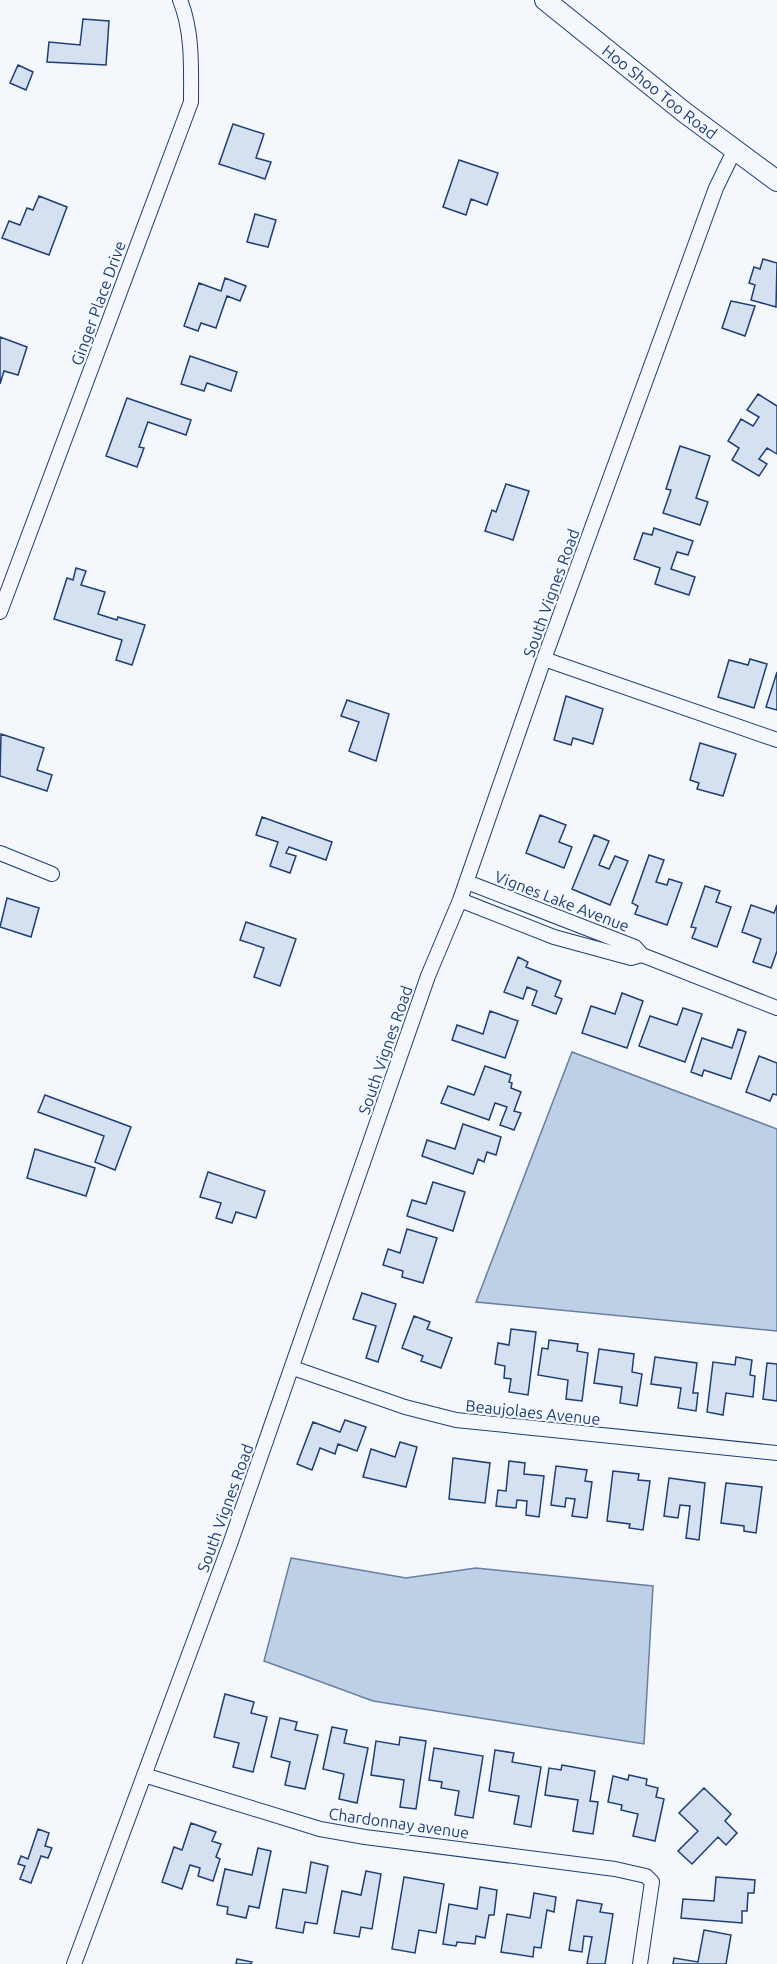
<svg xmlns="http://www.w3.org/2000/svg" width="777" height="1964" font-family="Ubuntu,sans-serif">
<rect width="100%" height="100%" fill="#f4f7fb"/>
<path fill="#bed0e5" stroke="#687fa3" stroke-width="1.5" d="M572 1052 777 1129V1331L476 1302Z
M291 1558 406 1578 476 1568 653 1586 644 1744 373 1701 264 1661Z"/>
<path fill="#d5e0f0" stroke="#1d3f73" stroke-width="1.5" d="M83 19 109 21 106 65 47 62 49 42 80 45Z
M18 65 33 72 26 90 10 83Z
M233 124 264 134 256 158 271 162 265 179 219 164Z
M459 160 498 173 487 205 471 199 466 215 443 207Z
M39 196 67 207 49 255 2 238 9 221 20 225 27 208 33 210Z
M255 214 276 220 268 247 247 242Z
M763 259 777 263 776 307 751 300 755 285 749 283 754 267 760 269Z
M225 278 246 286 240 301 227 296 216 328 201 323 198 331 184 326 199 283 221 291Z
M731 301 755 306 745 336 722 328Z
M0 337 27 347 18 375 4 371 0 384Z
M190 356 237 372 231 391 207 383 204 391 181 384Z
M758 394 777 406V454L767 448 759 459 767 464 759 476 732 460 739 448 728 441 741 419 753 426 759 417 747 410Z
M127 398 191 420 186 435 148 422 139 447 144 448 137 467 106 456Z
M680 446 710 456 696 498 708 502 700 525 663 513 671 490 666 489Z
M506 484 529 491 513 540 485 531 492 510 496 512Z
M654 528 693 541 688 555 677 552 671 569 695 577 689 595 655 584 660 568 634 559 643 533 652 535Z
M76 568 86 571 81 585 105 592 98 614 117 620 118 617 145 625 132 665 116 660 122 640 54 619 67 578 73 580Z
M750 659 767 664 754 708 718 697 729 660 748 665Z
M777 672V710L766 707Z
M566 696 603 709 593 744 573 738 571 745 554 740Z
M347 700 389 714 376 761 349 751 359 722 341 716Z
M1 734 44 748 37 770 52 775 47 791 0 776Z
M700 743 736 754 723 796 697 789 699 783 690 780Z
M540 815 566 825 559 842 572 847 564 868 526 853Z
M262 817 332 842 326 860 289 847 286 853 296 856 290 873 270 866 278 842 256 835Z
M594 835 609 841 599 865 609 869 615 856 628 861 610 905 572 889Z
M649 855 664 860 656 882 667 885 669 879 682 883 667 925 635 914 638 906 632 903Z
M705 886 720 891 716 902 731 907 717 947 692 938 696 928 691 927Z
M7 898 39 908 31 937 0 927Z
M751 905 774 913 777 905V951L771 968 753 962 761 939 742 932Z
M246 922 296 939 280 986 254 977 264 948 240 940Z
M518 957 528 962 526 967 561 981 555 996 562 999 556 1014 532 1005 537 991 527 987 523 999 504 992Z
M622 993 643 1001 627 1048 582 1033 591 1006 615 1014Z
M683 1008 702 1014 685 1062 639 1046 650 1016 677 1025Z
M490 1011 518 1021 505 1058 452 1040 457 1025 483 1034Z
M738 1029 746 1032 731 1079 704 1070 702 1076 691 1072 702 1038 732 1048Z
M759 1056 777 1063V1095L773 1094 770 1101 746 1092Z
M485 1066 511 1075 509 1082 512 1083 511 1088 521 1092 514 1111 521 1113 514 1130 500 1125 507 1107 495 1103 489 1120 441 1103 448 1086 474 1095Z
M45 1095 131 1127 115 1170 95 1162 104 1136 38 1112Z
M463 1124 501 1137 496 1155 487 1152 484 1162 478 1159 473 1174 422 1156 427 1140 455 1149Z
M35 1149 95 1168 86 1196 27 1178Z
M208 1172 265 1191 256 1218 236 1212 232 1223 216 1218 221 1203 200 1197Z
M433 1182 465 1192 453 1231 407 1216 412 1200 426 1204Z
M407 1229 437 1238 423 1283 402 1277 403 1271 383 1265 388 1249 400 1253Z
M362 1293 396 1304 378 1362 366 1358 376 1326 353 1319Z
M414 1316 430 1322 427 1329 452 1338 441 1368 421 1361 423 1356 402 1348Z
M511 1329 536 1332 528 1395 509 1392 511 1379 504 1378 505 1366 495 1364 498 1343 509 1345Z
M549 1340 578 1344 577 1351 588 1353 582 1401 566 1399 568 1380 538 1375 542 1348 548 1349Z
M599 1349 634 1354 632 1372 642 1374 637 1406 620 1403 622 1387 594 1383Z
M655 1357 697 1363 693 1393H698L696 1411 678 1408 681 1388 651 1384Z
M736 1357 752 1360 750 1375 755 1376 753 1397 726 1393 723 1415 707 1412 713 1362 735 1365Z
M767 1363 777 1364V1401L763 1399Z
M345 1420 366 1427 357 1451 338 1444 335 1454 320 1448 312 1470 297 1464 313 1422 340 1432Z
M400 1442 417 1447 406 1487 363 1477 371 1449 395 1457Z
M453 1458 490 1463 485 1503 449 1499Z
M509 1461 525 1463 524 1474 544 1476 539 1517 526 1515 527 1501 517 1500 516 1508 496 1506 498 1490 506 1491Z
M556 1466 587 1470 585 1481 592 1482 587 1518 572 1516 575 1499 566 1498 565 1507 551 1505Z
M613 1471 639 1474 638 1480 650 1481 643 1530 629 1528 630 1524 607 1521Z
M669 1478 705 1483 699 1540 686 1538 690 1506 680 1505 678 1518 664 1516Z
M726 1483 762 1487 756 1533 744 1531V1526L721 1523Z
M225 1694 254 1702 251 1713 267 1717 253 1772 233 1767 239 1743 214 1737Z
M280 1718 297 1722 295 1730 318 1735 305 1789 285 1785 290 1762 271 1757Z
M332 1727 347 1730 344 1743 368 1748 357 1803 339 1799 344 1774 323 1769Z
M400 1737 426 1741 416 1809 400 1807 404 1780 371 1775 376 1741 399 1745Z
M434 1748 483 1756 473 1818 455 1815 459 1791 441 1788 442 1782 429 1780Z
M495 1750 514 1753 512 1762 541 1767 531 1827 514 1824 519 1796 489 1791Z
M562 1765 595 1771 590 1801 598 1802 593 1834 573 1831 578 1800 545 1795 549 1768 561 1770Z
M629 1775 647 1779 646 1785 658 1788 656 1797 664 1799 655 1841 633 1836 638 1814 621 1810 622 1805 608 1802 613 1776 628 1780Z
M704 1788 731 1814 725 1821 737 1833 726 1845 718 1837 692 1864 678 1851 698 1831 679 1813Z
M191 1823 216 1832 212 1841 221 1844 216 1857 220 1859 213 1881 198 1876 200 1868 190 1865 182 1889 162 1882 174 1847 182 1850Z
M38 1829 49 1833 45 1846 52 1848 48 1858 41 1856 31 1883 20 1879 25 1866 18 1864 21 1856 28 1859Z
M258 1848 271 1851 259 1908 249 1906 246 1918 227 1914 228 1907 217 1905 225 1869 252 1875Z
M311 1862 328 1866 317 1924 305 1922 303 1933 276 1928 283 1889 306 1893Z
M366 1871 381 1874 372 1929 361 1927 359 1937 334 1933 342 1891 361 1895Z
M404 1877 444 1884 436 1933 419 1930 415 1953 392 1949Z
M716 1877 755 1880 754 1893H748L747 1911H742V1923L681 1918 683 1899 714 1901Z
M480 1887 497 1890 494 1915H489L485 1938 476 1936 475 1944 457 1942 456 1946 443 1944 449 1904 477 1909Z
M534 1893 556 1897 554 1912 547 1910 541 1948 534 1947 533 1957 501 1952 507 1914 530 1918Z
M577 1900 602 1904 600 1912 613 1914 605 1964H587L592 1937 584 1936 582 1952 569 1950Z
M704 1930 731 1935 726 1964H673L674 1958 698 1962Z
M237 1959 252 1962 251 1964H236Z"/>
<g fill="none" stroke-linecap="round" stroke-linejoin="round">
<defs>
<path id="street" d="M0 612 191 102C191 68 193 32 180 0
M544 659 777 740
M0 853 52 874
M467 882 635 947 642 955 777 1008
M460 900 554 937 631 958 642 955
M293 1368 405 1407 456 1420 777 1453
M144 1775 320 1829 365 1837 615 1869 646 1876 652 1882 640 1964
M74 1964 230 1544 428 976 460 900 544 659 716 188 735 149"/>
<g id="secondary">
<path id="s1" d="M545 0 684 112 777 181"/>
</g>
</defs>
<use href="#street" stroke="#1d3f73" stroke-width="16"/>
<use href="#secondary" stroke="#1d3f73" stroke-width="22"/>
<use href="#street" stroke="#f4f7fb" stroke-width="14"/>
<use href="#secondary" stroke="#f4f7fb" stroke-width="20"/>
</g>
<g text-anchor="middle" stroke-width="4.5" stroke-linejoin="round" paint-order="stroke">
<g font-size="16" fill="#1d3f73" stroke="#f4f7fb">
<text dy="6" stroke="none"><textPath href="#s1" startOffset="147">Hoo Shoo Too Road</textPath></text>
<text transform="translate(98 303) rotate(-70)" y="6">Ginger Place Drive</text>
<text transform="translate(551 593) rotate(-70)" y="6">South Vignes Road</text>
<text transform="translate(562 901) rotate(21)" y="6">Vignes Lake Avenue</text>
<text transform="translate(385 1050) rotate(-71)" y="6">South Vignes Road</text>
<text transform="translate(533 1412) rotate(6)" y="6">Beaujolaes Avenue</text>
<text transform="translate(225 1508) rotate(-70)" y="6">South Vignes Road</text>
<text transform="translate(399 1823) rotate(8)" y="6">Chardonnay avenue</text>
</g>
</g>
</svg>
